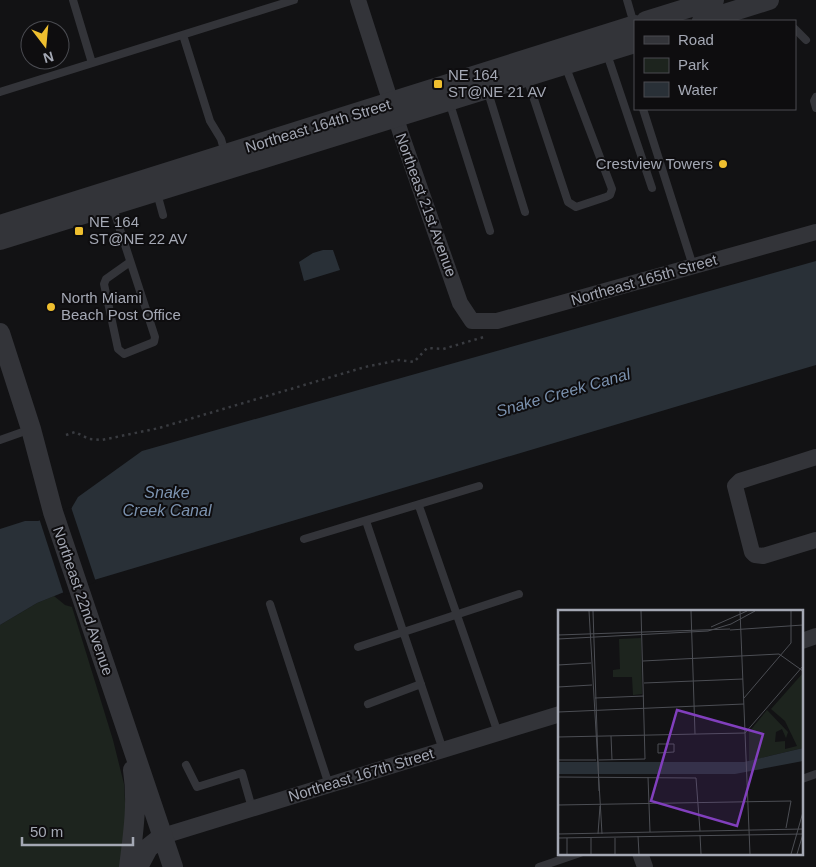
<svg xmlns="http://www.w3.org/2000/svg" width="816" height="867" font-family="Helvetica,sans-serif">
<rect width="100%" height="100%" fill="#121214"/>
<path fill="#1d241e" d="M54 596 65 605 72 607 113 740 124 784 126 820 122 867H0V625L37 603Z"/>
<path fill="#293037" d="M323 250H333L340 270 304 281 299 262 313 253Z
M816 261V365L94 580 37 603 0 625V529L25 521H38L71 509 78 497 142 451Z"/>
<path fill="#121214" d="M71 507 96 582 64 595 39 518Z"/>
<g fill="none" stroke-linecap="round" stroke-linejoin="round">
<path stroke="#393b40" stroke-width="2.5" stroke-dasharray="2.5 4" stroke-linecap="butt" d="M66 435 75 432 89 439 102 440 159 428 365 367 399 360 414 362 427 348 443 349 484 337"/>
<path stroke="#333439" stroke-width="8" d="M73 0 92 63
M627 0 634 24
M795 29 806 40
M183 35 210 121 221 139 225 153
M607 54 652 188
M527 78 568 202 576 207 606 197 610 195 612 189 565 65
M487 89 525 212
M0 92 294 0
M816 97 814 101 816 108
M449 101 490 231
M643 109 693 266
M157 193 163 215
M112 205 155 337 154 342 124 354 118 349 104 284 106 279 130 262
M0 440 31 429
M419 506 498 733
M366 521 443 750
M304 539 479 486
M270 604 329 785
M358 647 519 594
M368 704 421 684
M186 765 197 787 242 773 252 808
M802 779 816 774
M539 867 580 853"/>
<path stroke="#333439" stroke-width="16" d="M358 0 401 134 460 303 472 321H497L816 232
M816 457 740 481 735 486 752 552 755 555 763 556 816 540
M802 641 816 636
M163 836 560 714
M640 853 645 867"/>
<path stroke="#333439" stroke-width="20" d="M646 21 714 0
M702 21 769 0
M0 225 635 25
M0 240 635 43
M0 333 31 429 53 512 173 867
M129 867C133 835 138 802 133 770
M138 867 148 848 163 836"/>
</g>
<g fill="#efbf2f" stroke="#0e0d0f" stroke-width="2">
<rect x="433" y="79" width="10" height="10" rx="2.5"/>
<circle cx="723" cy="164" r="5"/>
<rect x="74" y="226" width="10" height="10" rx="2.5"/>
<circle cx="51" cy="307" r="5"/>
</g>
<g text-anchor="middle" stroke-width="4" stroke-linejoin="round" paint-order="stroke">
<g font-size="15" fill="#a4a8b4" stroke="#0e0d0f" text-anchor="start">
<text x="448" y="80">NE 164<tspan x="448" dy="17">ST@NE 21 AV</tspan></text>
<text x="713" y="169" text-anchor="end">Crestview Towers</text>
<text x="89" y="227">NE 164<tspan x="89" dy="17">ST@NE 22 AV</tspan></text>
<text x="61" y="303">North Miami<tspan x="61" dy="17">Beach Post Office</tspan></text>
</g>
<g font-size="15" fill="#a4a8b4" stroke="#0e0d0f">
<text transform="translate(318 126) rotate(-17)" y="5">Northeast 164th Street</text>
<text transform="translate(426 205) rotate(70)" y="5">Northeast 21st Avenue</text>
<text transform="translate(644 280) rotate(-16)" y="5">Northeast 165th Street</text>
<text transform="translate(83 601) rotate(71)" y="5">Northeast 22nd Avenue</text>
<text transform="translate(361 775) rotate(-17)" y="5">Northeast 167th Street</text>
</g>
<g font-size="16" font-style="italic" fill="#7b92af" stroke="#0e0d0f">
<text transform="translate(563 392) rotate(-16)" y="6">Snake Creek Canal</text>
<text x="167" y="498">Snake<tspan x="167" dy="18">Creek Canal</tspan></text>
</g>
</g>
<g transform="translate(558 610)">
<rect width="245" height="245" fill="#121214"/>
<path d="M83 28 84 84 75 85 74 67H55V60L62 59 61 29ZM245 63V138L191 151V122L209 100 230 122 228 128 224 119 218 122 217 132 227 131V139L239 136 227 111 213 99Z" fill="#1d241e"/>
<path d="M245 138V151L177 164H0V152H186Z" fill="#293037"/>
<path fill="none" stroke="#4c4e54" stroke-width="1" d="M31 1 44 224M35 1 41 181M133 1 137 124M182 1 191 220M153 17 189 1M172 20 245 15M0 25 172 19M0 29 150 21 173 14 197 1M85 51 221 44 245 61M0 55 33 53M86 73 185 69M0 77 34 75M37 88 86 86M186 88 233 33V1M0 102 186 94M187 123 245 56M53 126 54 150M0 127 187 123M100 134H116V142L100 143ZM0 150H38M41 150 87 149 83 1M0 167 138 168 142 221M90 167 92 222M0 195 233 191 228 218M191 220 192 244M0 224 245 219M40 224 42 196M142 225 143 244M80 226 81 244M0 228 245 224M9 228V244M33 228V244M57 228V244M233 244 245 202M239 244 245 224"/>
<path fill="#813fbd" fill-opacity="0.15" stroke="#813fbd" stroke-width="2.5" d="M119 100 205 124 179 216 93 191Z"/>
<rect width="245" height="245" fill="none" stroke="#a4a8b4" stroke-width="2.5"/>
</g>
<rect x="634" y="20" width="162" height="90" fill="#0e0d0f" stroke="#4a4b51"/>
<rect x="644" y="36" width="25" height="8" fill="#333439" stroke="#4a4b51"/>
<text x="678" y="45" font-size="15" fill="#a4a8b4">Road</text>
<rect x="644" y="58" width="25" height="15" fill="#1d241e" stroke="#4a4b51"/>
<text x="678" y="70" font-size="15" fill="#a4a8b4">Park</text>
<rect x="644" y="82" width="25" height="15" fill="#293037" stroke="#4a4b51"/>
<text x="678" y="95" font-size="15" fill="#a4a8b4">Water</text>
<g transform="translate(45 45) rotate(164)"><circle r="24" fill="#0e0d0f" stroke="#4a4b51"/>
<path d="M0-4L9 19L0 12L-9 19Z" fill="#efbf2f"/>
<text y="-8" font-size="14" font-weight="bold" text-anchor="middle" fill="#a4a8b4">N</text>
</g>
<path d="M22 837v8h111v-8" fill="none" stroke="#a4a8b4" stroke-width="2.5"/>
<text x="30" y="837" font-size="15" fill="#a4a8b4" stroke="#0e0d0f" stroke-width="4" paint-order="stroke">50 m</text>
</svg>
